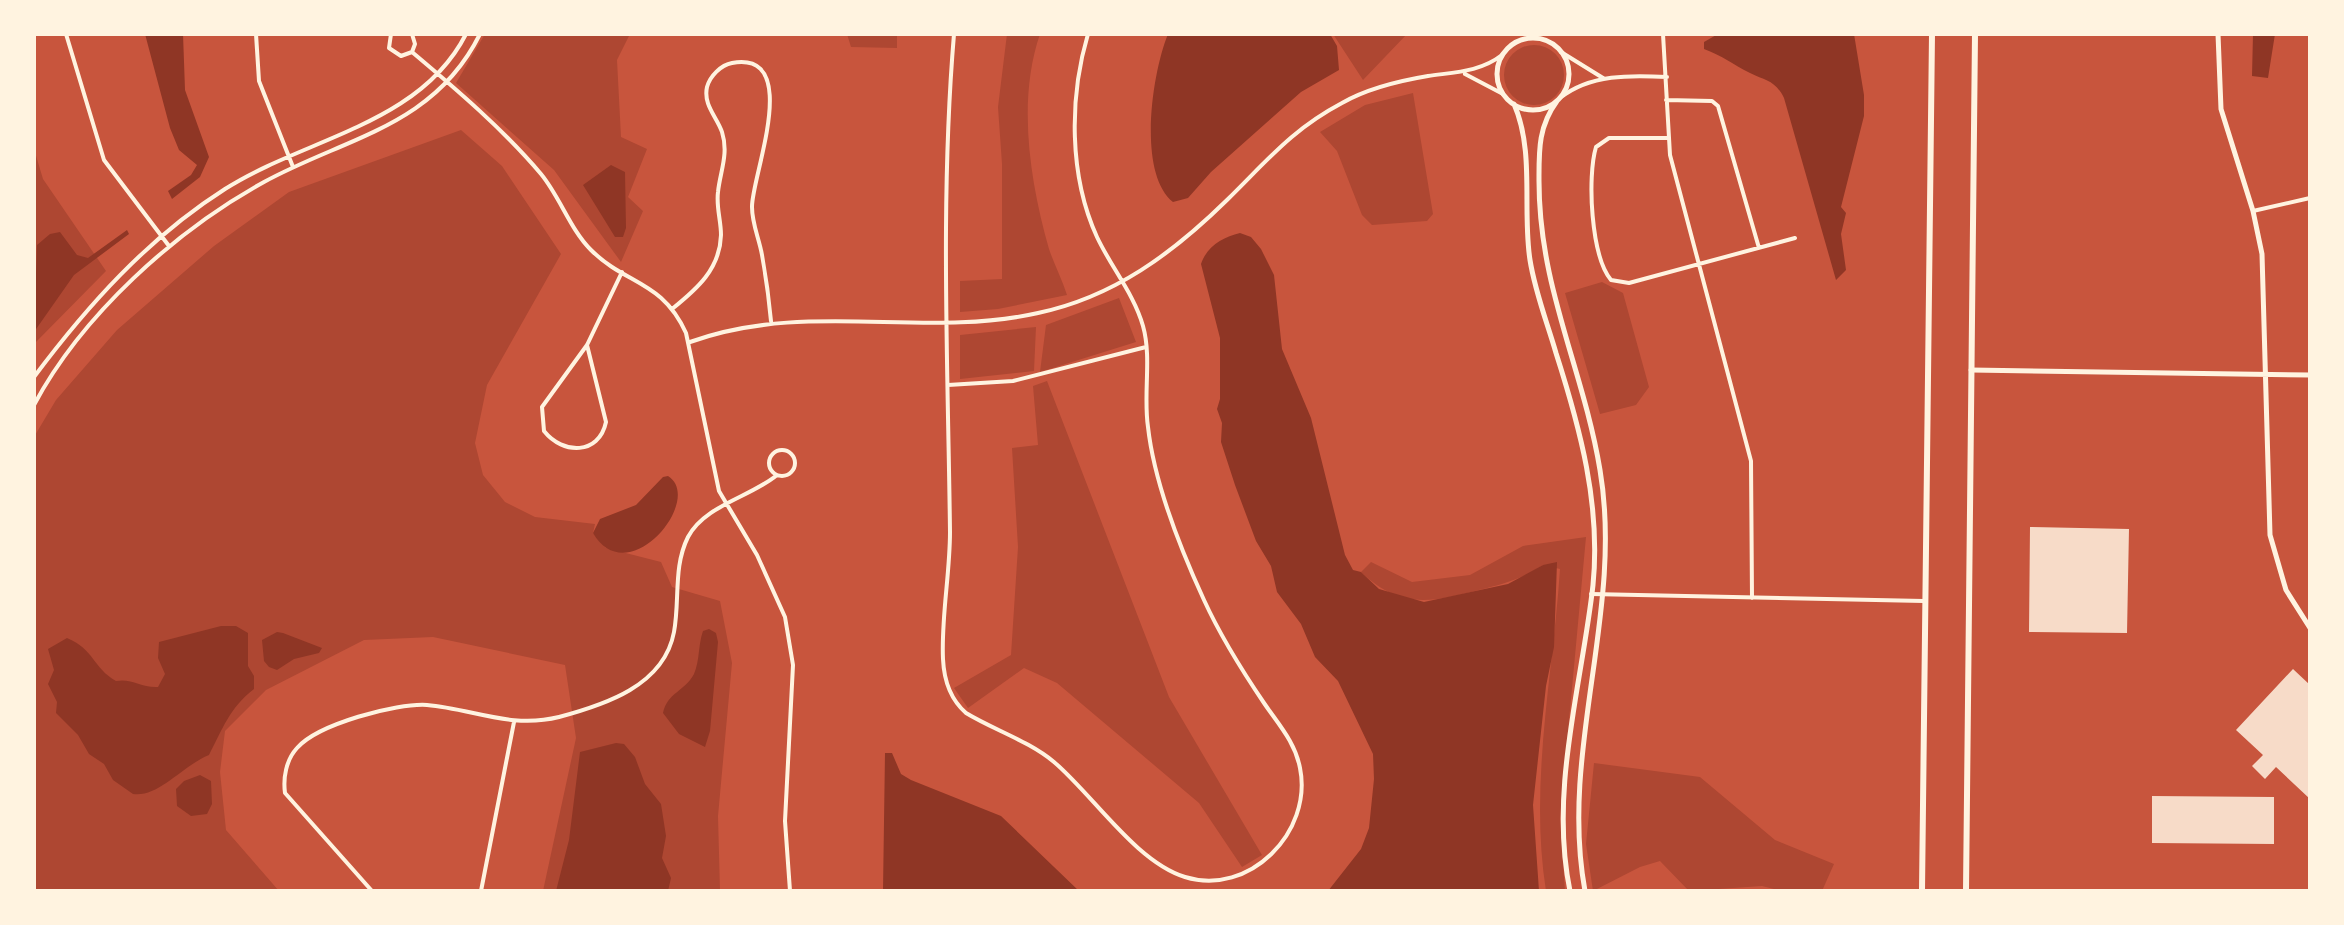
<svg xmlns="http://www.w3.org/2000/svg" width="2344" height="925" font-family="'Asap Condensed',sans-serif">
<rect width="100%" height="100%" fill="#c8553d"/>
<path fill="#ae4732" d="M485 34H630L617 60 621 137 647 149 628 197 643 211 621 262 554 170 456 83Z
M847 34H897V48L851 47Z
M1007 34H1040C1017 101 1030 182 1049 249 1054 264 1062 279 1067 295L998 309 960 312V281L1002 279V164L998 107Z
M1333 34H1407L1363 80Z
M1504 75a30 30 0 1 1 60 0a30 30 0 1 1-60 0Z
M1413 93 1433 214 1427 221 1372 225 1362 215 1337 151 1320 132 1365 105Z
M461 130 502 166 561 254 487 385 475 443 483 475 505 502 535 517 595 524 593 533 606 548 661 562 672 587 720 601 732 663 718 816 720 891H543L576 738 565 665 433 637 364 640 266 690 225 731 220 772 226 830 279 891H34V437L56 400 117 330 214 246 289 192Z
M34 149 43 179 106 271 34 344Z
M1602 282 1623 293 1649 387 1636 405 1600 414 1565 293Z
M1119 298 1136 342 1040 372 1046 325Z
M1036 327 1034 371 960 379V335Z
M1047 381 1169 697 1262 855 1242 867 1199 803 1057 683 1024 668 968 708 954 688 1011 655 1018 547 1012 448 1038 445 1033 386Z
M1586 537 1560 818 1565 891H1546C1529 784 1553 676 1560 569L1543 565C1522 579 1503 584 1479 590 1431 602 1401 610 1361 572L1371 562 1412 582 1470 575 1523 546Z
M1594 763 1700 777 1775 840 1834 864 1822 891H1782L1762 886 1689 891 1660 861 1640 867 1593 891 1586 844Z"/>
<path fill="#8f3625" d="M145 34H183L185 90 209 157 200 177 172 199 168 191 191 175 197 165 179 150 170 128Z
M1168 34H1330L1337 46 1339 70 1301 92 1211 172 1188 198 1173 202C1137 173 1152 73 1168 34Z
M1718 34H1854L1864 95V116L1841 207 1846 213 1841 234 1846 270 1836 280 1784 98C1775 80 1766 81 1750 73 1732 64 1723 56 1704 49V42Z
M2253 34H2275L2268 78 2252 76Z
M611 165 625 172 626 228 623 237H615L583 185Z
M127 230 129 234 74 275 34 332 37 245 50 234 60 232 77 255 88 258Z
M1240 233 1251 237 1261 249 1274 275 1282 349 1311 418 1345 555 1353 570 1361 572 1379 589 1424 602 1508 584 1543 565 1557 562 1554 647 1546 686 1533 805 1539 891H1328L1361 849 1369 828 1374 779 1373 754 1338 681 1315 657 1301 624 1277 592 1271 566 1256 541 1235 485 1221 442 1222 423 1217 409 1220 399V338L1201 264C1207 246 1223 237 1240 233Z
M668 476C705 499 628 593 593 533L600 519 636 505 663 477Z
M221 626H236L248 633V666L254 676V689C230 707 222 730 209 755 182 766 158 798 133 794L113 780 104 764 89 754 78 735 56 713 57 702 48 684 54 670 48 649 67 638C94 649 93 668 116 681 132 678 141 688 158 687L165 674 158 658 159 642Z
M709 629 716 633 718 642 710 731 705 747 679 734 663 713C667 693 685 691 694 674 700 660 698 645 703 631Z
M277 632 283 633 322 648 319 653 294 659 277 670 269 667 264 661 262 640Z
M616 743 624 744 635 757 645 784 661 804 666 836 662 858 671 878 668 891H556L569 840 580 752Z
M885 753H892L901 774 911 780 1001 816 1079 891H883Z
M200 775 211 781 212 804 207 814 191 816 177 806 176 789 184 781Z"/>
<path fill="#f7dbc8" d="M2030 527 2129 529 2127 633 2029 632Z
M2293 669 2310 685V799L2276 767 2265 779 2252 766 2263 755 2236 730Z
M2152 796 2274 797V844L2152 843Z"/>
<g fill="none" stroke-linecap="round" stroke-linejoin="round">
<path stroke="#fff3e0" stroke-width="4" d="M66 34 104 160 169 246
M256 34 259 81 293 167
M391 34 389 48 401 56 412 52 415 44 412 34
M954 34C940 200 948 366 950 532 950 574 941 618 943 659 944 681 950 699 966 713 994 730 1029 741 1054 762 1093 795 1136 862 1185 877 1249 897 1313 832 1300 768 1295 742 1279 725 1264 703 1243 672 1220 635 1204 600 1181 550 1154 481 1148 427 1143 394 1152 358 1143 326 1134 294 1111 267 1097 237 1069 176 1069 98 1088 34
M1663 34 1670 155 1751 461 1752 598
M412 52C456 89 504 130 541 174 560 197 570 229 591 250 626 285 662 280 686 333L719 491 757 555 785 617 793 665 785 821 790 891
M1561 52 1603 78
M1465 74 1503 94
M1560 98C1590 74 1631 75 1667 77
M1666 100 1712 101 1718 106 1759 248
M1667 138H1609L1596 147C1587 177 1591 256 1611 280L1629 283 1795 238
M2253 211 2310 198
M672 309C697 289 720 269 721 235 721 220 716 207 718 192 720 172 729 154 722 132 717 117 703 105 707 87 710 76 721 65 732 63 804 50 751 178 752 207 752 224 759 238 762 255 766 277 769 299 771 321
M690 342C807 300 922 339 1038 313 1114 297 1173 253 1227 200 1267 161 1291 130 1342 103 1368 88 1398 81 1428 76 1455 72 1480 72 1502 55
M587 345 606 422C599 455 563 455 544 431L542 407 587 345 622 272
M34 377C88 305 148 238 225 189 305 138 420 125 466 34
M948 385 1013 381 1146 347
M34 405C82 315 175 231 264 182 346 137 434 127 480 34
M769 463a13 13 0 1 1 26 0a13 13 0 1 1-26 0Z
M1591 594 1924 601
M372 891 285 793C283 778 286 760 297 748 318 724 396 703 427 705 473 709 511 729 559 717 604 705 664 686 674 632 680 600 673 567 688 537 705 505 751 497 777 475
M481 891 514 722"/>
<path stroke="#fff3e0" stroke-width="5" d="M2218 34 2221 109 2253 211 2262 254 2270 535 2286 590 2310 628
M1497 74a36 36 0 1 1 72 0a36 36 0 1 1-72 0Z
M1557 101C1538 127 1539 151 1539 181 1539 288 1583 368 1600 470 1624 611 1559 751 1585 891
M1514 104C1535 152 1522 209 1530 260 1535 292 1547 322 1556 353 1580 428 1601 505 1593 585 1582 684 1549 790 1570 891
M1971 370 2310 375"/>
<path stroke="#fff3e0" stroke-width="6" d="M1922 891 1932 34
M1966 891 1975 34"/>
</g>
<rect width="2344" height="925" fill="none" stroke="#fff3e0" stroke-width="72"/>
</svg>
